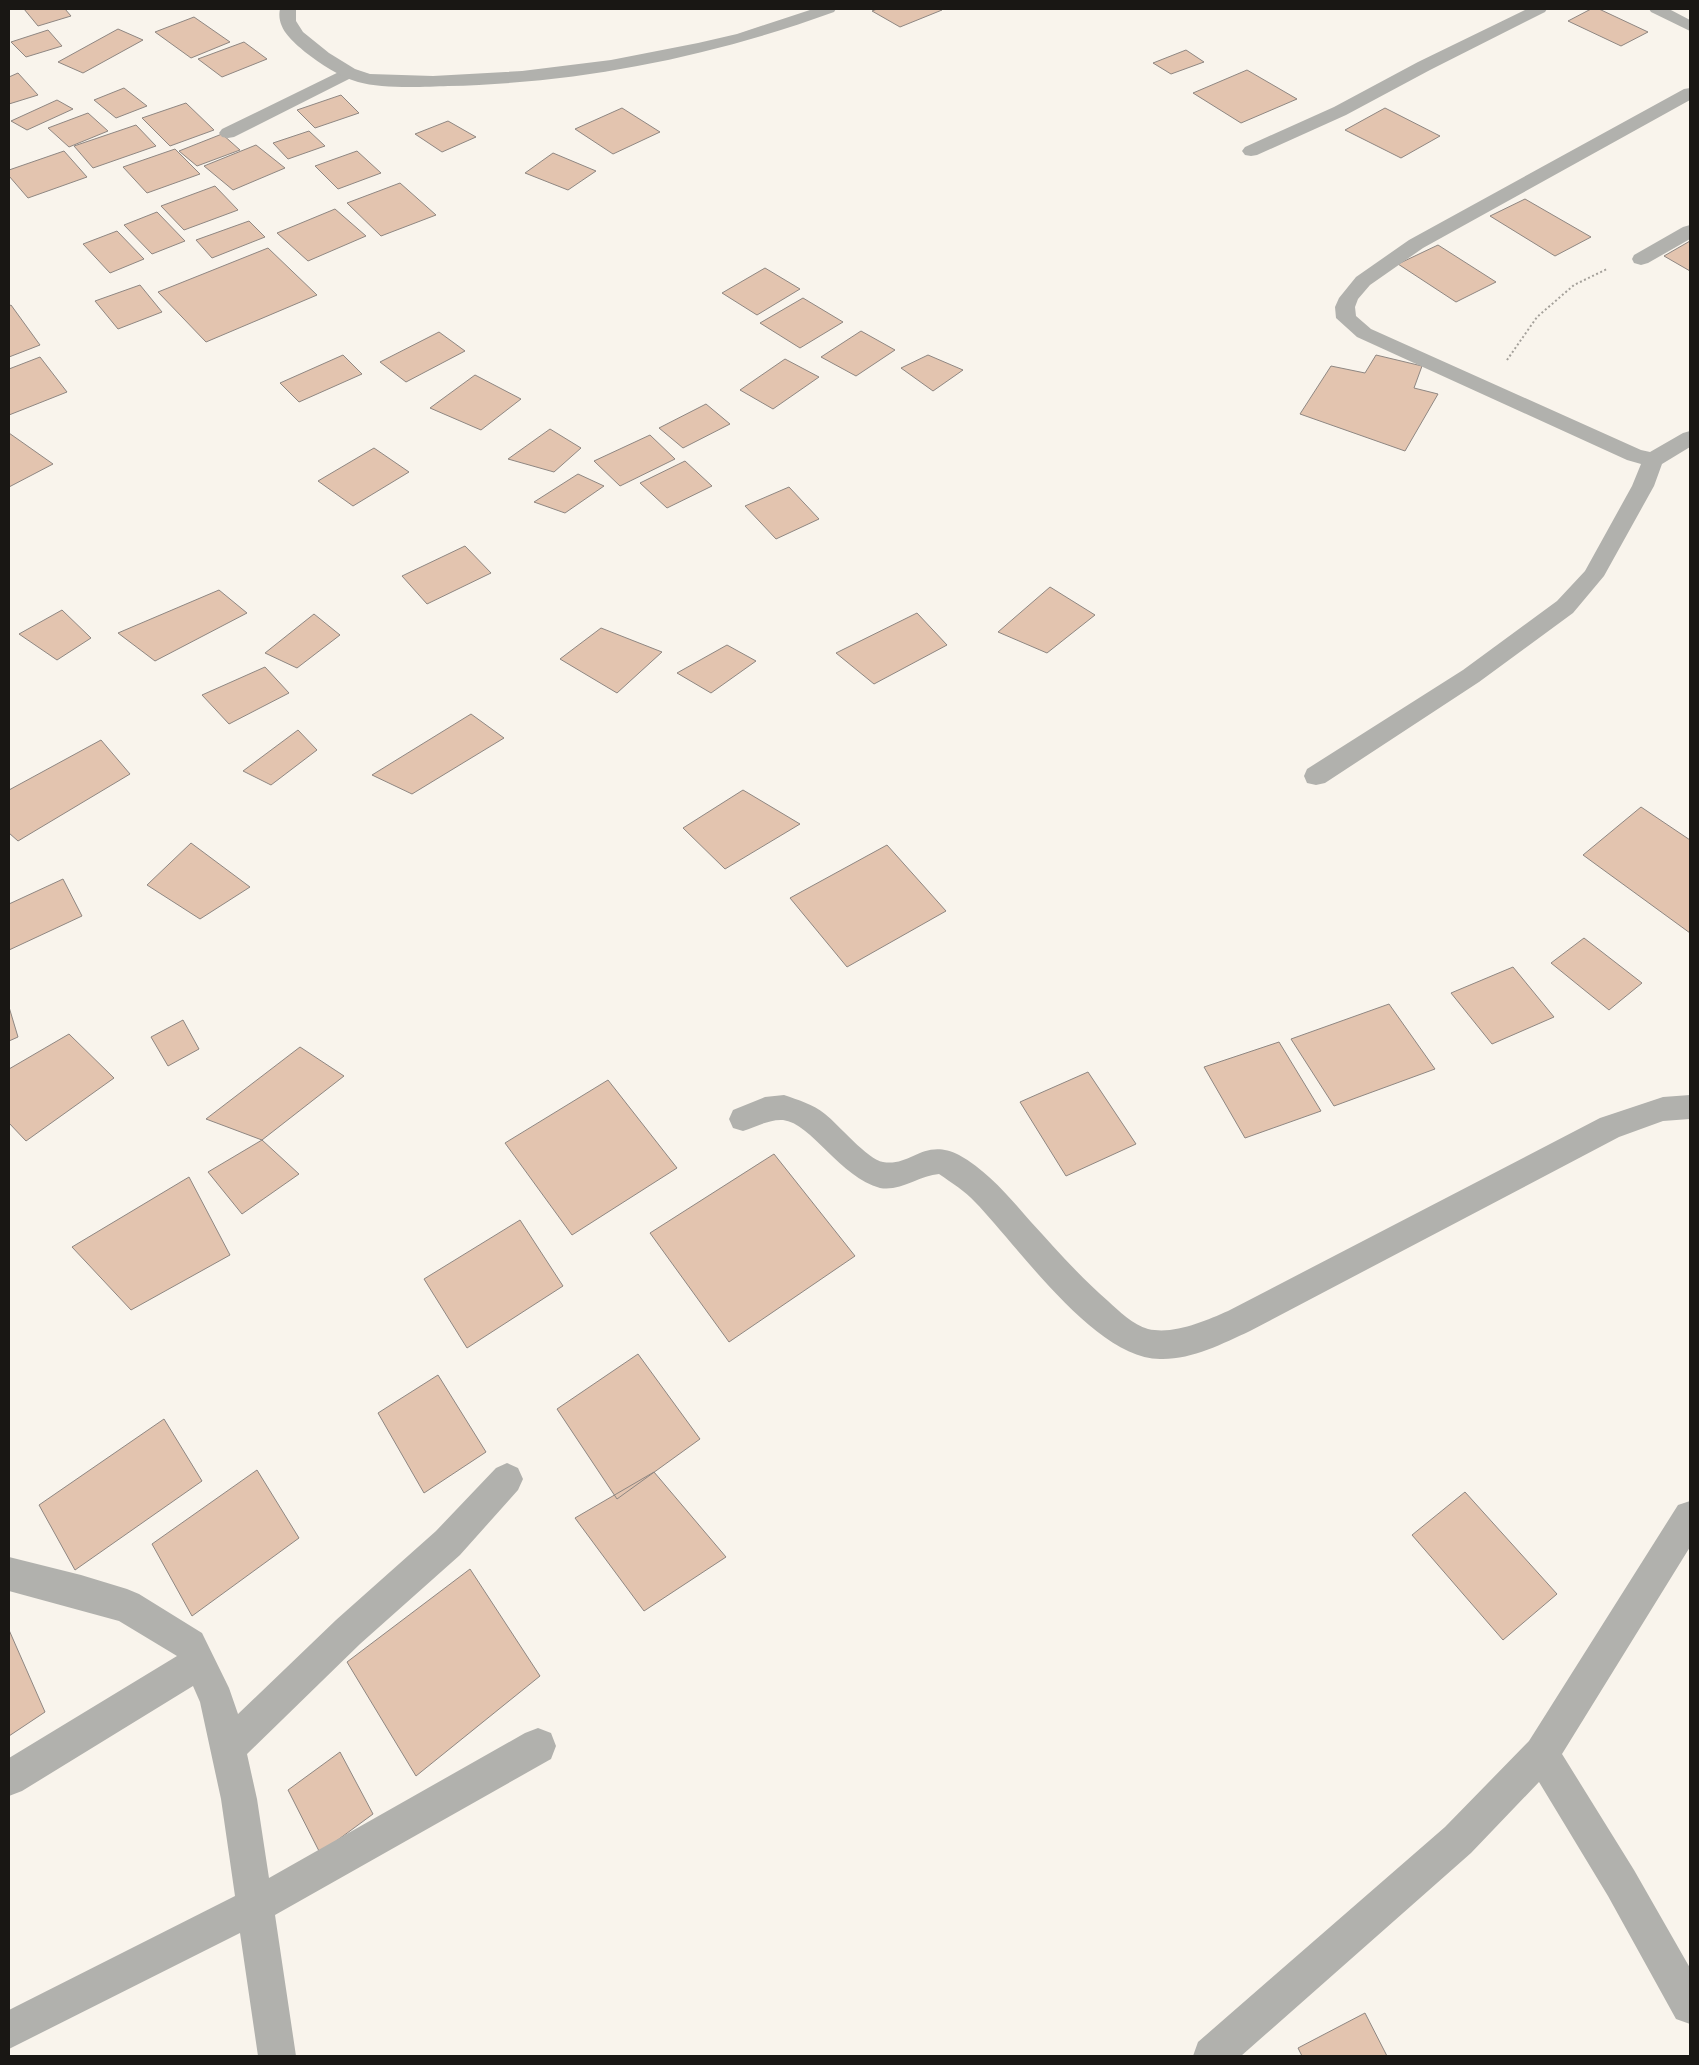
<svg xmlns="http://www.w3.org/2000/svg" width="1699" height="2065" font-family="'Noto Serif',serif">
<rect width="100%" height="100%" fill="#f9f4ec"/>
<path fill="#e3c4af" stroke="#8f8782" d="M24 9H65L71 16 38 26Z
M877 9H940L942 10 900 27 872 11Z
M1591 9H1599L1648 32 1621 46 1568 21Z
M194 17 230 42 191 58 155 32Z
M118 29 143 40 83 73 58 62Z
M48 30 62 46 26 57 11 42Z
M244 42 267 59 222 77 198 59Z
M1186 50 1204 62 1171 74 1153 63Z
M1247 70 1297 99 1241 123 1193 93Z
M18 73 38 95 9 104V77Z
M124 88 147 106 116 118 94 100Z
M341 95 359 113 315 128 297 110Z
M57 100 73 109 27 130 11 121Z
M186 103 214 130 170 146 142 118Z
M622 108 660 132 613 154 575 129Z
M1385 108 1440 136 1401 158 1345 130Z
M88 113 108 131 69 147 48 128Z
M448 121 476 137 442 152 415 134Z
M136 125 156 146 93 168 74 146Z
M309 131 325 146 288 159 273 143Z
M222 134 240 150 197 166 179 151Z
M256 145 285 168 233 190 204 166Z
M175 149 200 174 147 193 123 167Z
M64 151 87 177 28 198 9 176V170Z
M357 151 381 173 338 189 315 166Z
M553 153 596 171 568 190 525 173Z
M400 183 436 215 381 236 347 203Z
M215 186 238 210 184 230 161 206Z
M1525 199 1591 237 1555 256 1490 216Z
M335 209 366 236 308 261 277 233Z
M157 212 185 241 152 254 124 225Z
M249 221 265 237 212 258 196 240Z
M117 231 144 259 110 273 83 244Z
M1690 241V271L1664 256Z
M1438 245 1496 282 1456 302 1398 264Z
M268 248 317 295 206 342 158 292Z
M765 268 800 289 757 315 722 293Z
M140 285 162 312 118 329 95 301Z
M803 298 843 322 800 348 760 323Z
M11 305 40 345 9 357V306Z
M861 331 895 350 856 376 821 357Z
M439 332 465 351 406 382 380 362Z
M343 355 362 374 299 402 280 383Z
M928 355 963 370 933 391 901 368Z
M1376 355 1422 366 1414 388 1438 394 1405 451 1300 414 1331 366 1365 373Z
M40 357 67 392 9 415V369Z
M785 359 819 377 773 409 740 390Z
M475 375 521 399 481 430 430 408Z
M706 404 730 424 683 448 659 428Z
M550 429 581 448 554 472 508 459Z
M9 433 53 464 9 487Z
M650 435 675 459 620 486 594 461Z
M374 448 409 472 353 506 318 481Z
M685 461 712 486 667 508 640 483Z
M578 474 604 486 565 513 534 502Z
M789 487 819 519 776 539 745 506Z
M465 546 491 573 427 604 402 576Z
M1050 587 1095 615 1047 653 998 632Z
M219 590 247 613 155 661 118 633Z
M62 610 91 638 57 660 19 634Z
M917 613 947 645 874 684 836 653Z
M314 614 340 635 297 668 265 653Z
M601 628 662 652 617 693 560 659Z
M727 645 756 661 711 693 677 673Z
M265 667 289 693 229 724 202 695Z
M471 714 504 738 412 794 372 775Z
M298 730 317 750 271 785 243 771Z
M101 740 130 774 18 841 9 833V790Z
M743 790 800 824 725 869 683 828Z
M1641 807 1690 840V933L1583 855Z
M191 843 250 887 200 919 147 885Z
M887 845 946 911 847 967 790 898Z
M63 879 82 916 9 950V904Z
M1584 938 1642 983 1609 1010 1551 963Z
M1513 967 1554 1017 1492 1044 1451 993Z
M1389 1004 1435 1069 1334 1106 1291 1039Z
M9 1007 18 1037 9 1041Z
M183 1020 199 1049 168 1066 151 1037Z
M69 1034 114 1078 26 1141 9 1123V1069Z
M1279 1042 1321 1111 1245 1138 1204 1067Z
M300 1047 344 1076 262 1140 206 1119Z
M1088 1072 1136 1144 1066 1176 1020 1102Z
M608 1080 677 1168 572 1235 505 1143Z
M262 1140 299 1174 242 1214 208 1172Z
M774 1154 855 1256 729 1342 650 1233Z
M189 1177 230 1255 131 1310 72 1247Z
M520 1220 563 1286 467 1348 424 1279Z
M638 1354 700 1439 617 1499 557 1409Z
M438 1375 486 1452 424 1493 378 1413Z
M164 1419 202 1481 75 1570 39 1505Z
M257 1470 299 1538 192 1616 152 1544Z
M654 1472 726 1557 644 1611 575 1518Z
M1465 1492 1557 1594 1503 1640 1412 1535Z
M470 1569 540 1676 416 1776 347 1662Z
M9 1630 45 1712 9 1736Z
M340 1752 373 1814 320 1853 288 1790Z
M1365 2013 1387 2056H1302L1298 2048Z"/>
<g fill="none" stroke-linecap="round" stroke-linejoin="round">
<path stroke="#a4a09a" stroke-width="2" stroke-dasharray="2 2.5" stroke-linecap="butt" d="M1507 360 1537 317 1574 285 1607 269"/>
<path fill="#b1b1ad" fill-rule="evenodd" d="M1527 9H1547L1545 12 1430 70 1346 115 1257 155 1251 156 1245 155 1242 151 1245 147 1334 107 1418 62Z
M1649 9H1669L1690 20V31L1651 12Z
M347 68 353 69 355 73 353 77 234 137 228 138 222 137 219 133 222 129Z
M1690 88V100L1423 248 1370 285 1358 299 1355 307 1356 316 1371 329 1641 450 1650 452 1683 433 1690 431V447L1662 464 1654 486 1604 576 1573 613 1479 682 1325 783 1316 785 1307 783 1304 776 1307 769 1463 670 1557 601 1585 571 1632 486 1641 464 1627 460 1357 337 1336 318 1335 307 1339 298 1356 277 1409 240 1684 89Z
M1690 225V239L1648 263 1641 265 1634 263 1632 259 1634 255 1683 227Z
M784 1095C798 1100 813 1104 825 1114 838 1124 868 1160 883 1162 911 1167 924 1137 959 1155 988 1171 1010 1198 1031 1222 1056 1249 1080 1277 1108 1301 1119 1311 1133 1325 1148 1329 1174 1335 1205 1321 1228 1311L1600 1118 1663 1097 1690 1095V1119L1663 1121 1619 1137 1250 1331C1222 1344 1191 1360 1160 1359 1095 1359 1018 1246 975 1202 965 1191 952 1183 939 1174 920 1175 900 1192 880 1188 841 1178 811 1123 783 1120 769 1119 756 1127 743 1131L733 1128 729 1119 733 1110 765 1097Z
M507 1463 518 1468 523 1479 518 1490 460 1555 360 1644 247 1754 257 1799 269 1878 525 1733 538 1728 551 1733 556 1746 551 1759 275 1915 296 2056H258L240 1933 9 2049V2010L235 1896 221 1799 200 1702 193 1686 22 1791 9 1796V1758L177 1656 119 1621 9 1591V1557L81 1575 127 1589 139 1594 202 1633 229 1688 238 1714 336 1620 436 1531 496 1468Z
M1690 1501V1547L1562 1754 1634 1870 1690 1968V2024L1676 2019 1608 1896 1539 1782 1471 1853 1241 2056H1193L1198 2042 1445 1827 1529 1741 1678 1505Z"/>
<path fill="#b1b1ad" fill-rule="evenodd" d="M280 9H296V21L303 32 329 53 355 69 370 74 433 76 522 71 611 60 698 43 737 34 813 9H836L834 12C710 57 580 83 448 86 423 87 382 89 358 82 338 76 321 64 305 52 292 41 276 28 280 9Z"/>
</g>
<rect width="1699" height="2065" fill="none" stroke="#191714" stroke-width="20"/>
</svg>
